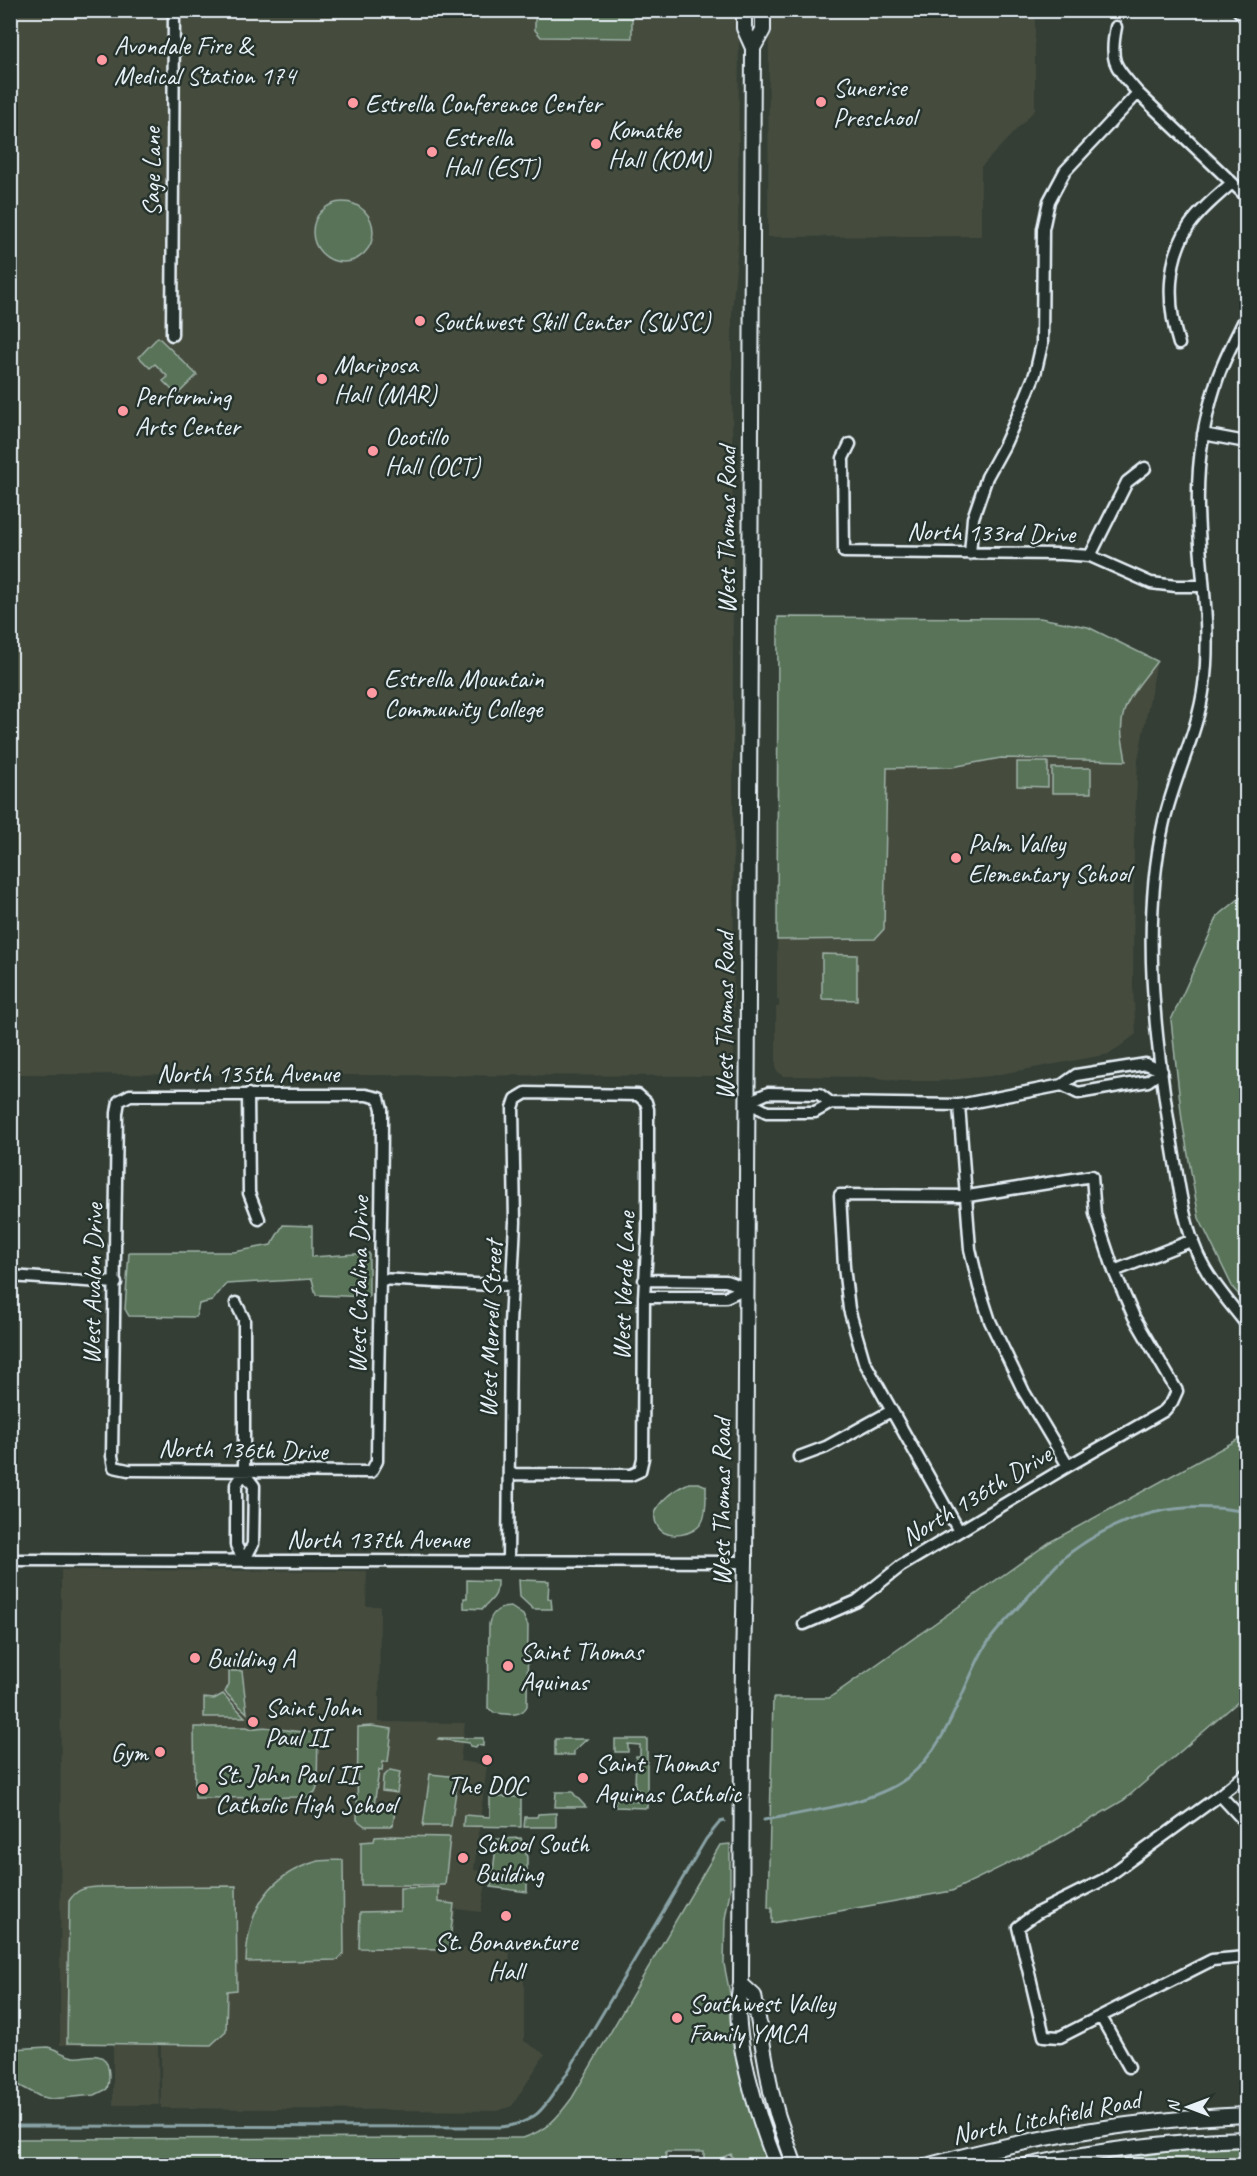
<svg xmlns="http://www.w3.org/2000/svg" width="1257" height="2176" font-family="Caveat,sans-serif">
<rect width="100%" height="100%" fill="#343e35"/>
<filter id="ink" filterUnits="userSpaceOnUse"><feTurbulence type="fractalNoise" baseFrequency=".0167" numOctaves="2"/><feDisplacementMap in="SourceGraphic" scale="12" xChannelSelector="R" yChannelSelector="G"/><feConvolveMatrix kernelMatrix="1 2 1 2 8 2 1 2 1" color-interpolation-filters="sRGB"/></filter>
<g filter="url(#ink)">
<path fill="#444b3e" d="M11 11H739L738 243 732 313 734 1076 11 1074Z
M769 11H1035V110L981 167V236L768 237Z
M778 617 1040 618 1088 627 1157 661 1138 760 1134 843 1133 987 1136 1034 1110 1054 990 1076 940 1081H901L868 1077 783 1076 776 1070V1007H779V1000H777Z
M61 1570 367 1571 366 1606H380L379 1722 465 1723 460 1761 487 1765 474 1870 488 1872 481 1912 456 1909 450 1948 510 1949 509 1977H524V2041L545 2054 512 2106 498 2111 161 2108V2046L158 2045 159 2105H113V2045H60Z"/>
<path fill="#597359" stroke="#a0b2a8" stroke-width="1.5" d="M535 11H632V38L541 37 535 30Z
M313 232a30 30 0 1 1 60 0a30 30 0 1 1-60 0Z
M158 337 197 375 177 395 163 381 168 377 155 364 150 368 139 357Z
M778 617 1040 618 1088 627 1157 661C1139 686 1118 703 1122 737 1123 745 1125 753 1126 761L1001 758 952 767 887 768 884 929 875 939 777 940Z
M1017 762H1048V787L1017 786Z
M1052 768H1091V793H1052Z
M1246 893V1303L1233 1288 1199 1218 1182 1120 1171 1020 1218 916Z
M822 954 857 955V1000L822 999Z
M283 1225 312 1226V1257L369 1253V1297L316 1295 312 1279 226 1284 212 1301 199 1304 196 1317 129 1316 125 1309 129 1252H234L271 1245Z
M1246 1435V1695L1124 1800 1054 1841 952 1891 772 1923V1908H768L773 1698H829L1050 1542Z
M689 1483H699L706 1486C706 1496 707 1513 702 1522 695 1535 667 1541 658 1527 645 1508 675 1489 689 1483Z
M467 1580 497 1581C497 1600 493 1596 483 1609L464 1608V1598H467Z
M519 1580 549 1581 548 1598 551 1599 552 1609H533L520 1597Z
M511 1607 523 1615 528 1626 527 1706C521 1718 506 1714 495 1713L488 1708 489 1624C491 1612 500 1607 511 1607Z
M229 1671H242L247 1713 225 1692 229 1684Z
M223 1694 245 1717H204V1698L214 1699Z
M372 1726 392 1729 388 1762H383L382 1771 379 1770 374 1806 395 1810 393 1825 391 1826H365L357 1820 358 1727Z
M194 1727H247L252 1729C266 1725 274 1729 287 1730 297 1732 307 1732 318 1733L317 1787 315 1792 307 1797 195 1798Z
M439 1738H483V1746L477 1745 476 1747 470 1746 469 1743 438 1739Z
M555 1739H587L574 1751V1755H555Z
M615 1739H647V1808L615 1807V1799L640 1802V1790H636L635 1785 636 1756H640V1745L628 1744V1752H615Z
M390 1770 400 1772 397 1793 382 1791 383 1777Z
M430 1774 458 1777 451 1826H423Z
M556 1792H573L574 1794 586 1807H555Z
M490 1797H521V1827L463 1826 464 1815 490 1817Z
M556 1813V1827H524L525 1817H537L538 1814Z
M391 1836 450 1837 445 1885H361V1842L374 1841 375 1837Z
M521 1838 527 1857V1892L491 1887 497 1839Z
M730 1844V1891L725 1919 724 1964 757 2129 769 2165H736L731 2154 704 2165V2152H666L665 2166H11L10 2139 523 2138C548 2130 558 2117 572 2098L720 1845Z
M343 1860 344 1953 338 1960 246 1962C247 1914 266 1876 315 1862 323 1859 334 1861 343 1860Z
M236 1886 237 1990 227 1991 226 2031 211 2045 67 2043 69 1901C77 1889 83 1888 97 1887Z
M438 1887V1902L454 1904 449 1949 359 1948 360 1912 400 1911V1888Z
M48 2047C57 2049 65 2056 74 2057 82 2058 91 2054 98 2056 111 2058 110 2080 107 2089L95 2095 51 2099 39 2096 11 2081V2049Z
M1246 2147V2164L1095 2165 1098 2163 1166 2152Z"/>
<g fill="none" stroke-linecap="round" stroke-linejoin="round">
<path stroke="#89a2a5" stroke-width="3" d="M764 1820C806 1812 873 1804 907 1778 946 1748 959 1696 981 1654 991 1634 1009 1618 1024 1601 1039 1585 1053 1566 1071 1552 1125 1512 1181 1500 1246 1512
M10 2126 501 2127C540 2123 545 2105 566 2075L706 1839 720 1822 724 1821"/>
<defs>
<path id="minor" d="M1238 10 1246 19
M1116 27C1109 63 1115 66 1138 93L1246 196
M1246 316C1236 338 1223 360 1216 383 1203 423 1197 465 1198 507 1199 566 1212 626 1204 685 1198 734 1173 778 1163 826 1141 925 1155 1039 1171 1138 1178 1177 1182 1219 1198 1255 1210 1281 1229 1302 1246 1324
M172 335 174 10
M1179 344C1167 306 1166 261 1189 226 1200 210 1217 196 1232 183
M1203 434 1246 442
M850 444 843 458 844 552 1061 554 1090 556 1151 583 1176 586H1203
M970 554 973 518 987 477 1004 446 1022 406 1035 374 1042 344 1043 229 1049 201 1065 171 1138 93
M1090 556 1127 482 1145 468
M248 1094 249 1193 259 1219
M130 1095H366L379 1098 382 1109C382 1227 378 1344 377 1461L371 1472 128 1470 114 1467 112 1456C113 1342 116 1227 117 1113L119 1101Z
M748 1102 767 1112H815L831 1103 959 1105 1062 1085 1076 1075 1146 1064 1162 1071 1148 1081 1078 1093 1062 1085
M748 1102 768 1093 819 1094 831 1103
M959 1105 970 1249 979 1287 990 1321 1024 1392 1068 1466
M1114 1271 1193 1240
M10 1276 116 1283
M380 1279 512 1286
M644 1280 726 1281 746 1288
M644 1297H726L746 1288
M236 1303 244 1319V1473L236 1485V1545L244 1561
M799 1457 826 1447 891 1411
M244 1473 254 1486 253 1544 244 1561
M10 1560 745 1562
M508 1561 510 1324 515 1222 513 1108 516 1099 526 1093 638 1095 646 1102 648 1109V1232L644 1297 643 1458 640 1471 631 1475 509 1474
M804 1624 857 1601 901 1566 1068 1466 1164 1411 1172 1402 1177 1391 1134 1317 1114 1271 1095 1214 1092 1176 968 1196 840 1195 844 1267 849 1309 864 1361 959 1531
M1246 1774 1220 1795 1103 1880 1037 1913 1018 1927 1044 2036 1060 2037 1212 1960 1246 1957
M1220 1795 1246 1823
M1101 2017 1129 2067"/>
<path id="major" d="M744 10V28L753 48 745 1562 742 1720 741 1984C729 2029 759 2121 777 2166
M753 48 763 30V10
M741 1984 754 1996 771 2091 778 2117 795 2166
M926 2166C1031 2137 1138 2119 1246 2115
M1026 2166C1099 2150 1172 2141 1246 2139"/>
</defs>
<use href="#minor" stroke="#e8f1f8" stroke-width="15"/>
<use href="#major" stroke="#e8f1f8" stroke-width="18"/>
<use href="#minor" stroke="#26332d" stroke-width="10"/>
<use href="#major" stroke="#26332d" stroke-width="14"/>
</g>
</g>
<g fill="#ff9aa2" stroke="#26332d" stroke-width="2">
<circle cx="102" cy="60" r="6"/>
<circle cx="821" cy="102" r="6"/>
<circle cx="353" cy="103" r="6"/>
<circle cx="596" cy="144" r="6"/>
<circle cx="432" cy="152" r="6"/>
<circle cx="420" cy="321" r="6"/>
<circle cx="322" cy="379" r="6"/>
<circle cx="123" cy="411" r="6"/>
<circle cx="373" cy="451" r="6"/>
<circle cx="372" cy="693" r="6"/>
<circle cx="956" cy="858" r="6"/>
<circle cx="195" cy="1658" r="6"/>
<circle cx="508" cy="1666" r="6"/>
<circle cx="253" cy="1722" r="6"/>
<circle cx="160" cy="1752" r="6"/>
<circle cx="487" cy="1760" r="6"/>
<circle cx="583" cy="1778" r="6"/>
<circle cx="203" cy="1789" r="6"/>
<circle cx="463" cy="1858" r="6"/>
<circle cx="506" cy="1916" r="6"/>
<circle cx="677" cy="2018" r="6"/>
</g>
<g text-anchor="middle" stroke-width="5" stroke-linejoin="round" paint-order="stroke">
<g font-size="26" fill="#e8f1f8" stroke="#26332d" text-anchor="start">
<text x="114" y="54">Avondale Fire &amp;<tspan x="114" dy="30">Medical Station 174</tspan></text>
<text x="833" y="96">Sunerise<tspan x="833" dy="30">Preschool</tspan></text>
<text x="365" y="112">Estrella Conference Center</text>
<text x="608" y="138">Komatke<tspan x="608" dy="30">Hall (KOM)</tspan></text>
<text x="444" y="146">Estrella<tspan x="444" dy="30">Hall (EST)</tspan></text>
<text x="432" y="330">Southwest Skill Center (SWSC)</text>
<text x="334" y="373">Mariposa<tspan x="334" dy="30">Hall (MAR)</tspan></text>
<text x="135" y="405">Performing<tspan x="135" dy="30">Arts Center</tspan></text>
<text x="385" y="445">Ocotillo<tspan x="385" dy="30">Hall (OCT)</tspan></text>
<text x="384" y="687">Estrella Mountain<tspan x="384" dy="30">Community College</tspan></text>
<text x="968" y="852">Palm Valley<tspan x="968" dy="30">Elementary School</tspan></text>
<text x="520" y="1660">Saint Thomas<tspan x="520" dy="30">Aquinas</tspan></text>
<text x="207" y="1667">Building A</text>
<text x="265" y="1716">Saint John<tspan x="265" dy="30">Paul II</tspan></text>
<text x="148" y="1761" text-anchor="end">Gym</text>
<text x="595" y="1772">Saint Thomas<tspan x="595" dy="30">Aquinas Catholic</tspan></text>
<text x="215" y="1783">St. John Paul II<tspan x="215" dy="30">Catholic High School</tspan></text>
<text x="487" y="1794" text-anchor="middle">The DOC</text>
<text x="475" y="1852">School South<tspan x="475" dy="30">Building</tspan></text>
<text x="506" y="1950" text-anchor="middle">St. Bonaventure<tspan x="506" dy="30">Hall</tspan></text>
<text x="689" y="2012">Southwest Valley<tspan x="689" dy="30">Family YMCA</tspan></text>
</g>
<g font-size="26" fill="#e8f1f8" stroke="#26332d">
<text transform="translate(151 172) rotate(-90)" y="9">Sage Lane</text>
<text transform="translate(726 530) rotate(-90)" y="9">West Thomas Road</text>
<text transform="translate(991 532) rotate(1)" y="9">North 133rd Drive</text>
<text transform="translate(724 1016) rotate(-90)" y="9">West Thomas Road</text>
<text x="248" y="1082">North 135th Avenue</text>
<text transform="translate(92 1284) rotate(-89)" y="9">West Avalon Drive</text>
<text transform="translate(358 1285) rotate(-89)" y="9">West Catalina Drive</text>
<text transform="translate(623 1286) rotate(-88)" y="9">West Verde Lane</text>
<text transform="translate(490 1329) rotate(-88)" y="9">West Merrell Street</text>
<text transform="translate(243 1449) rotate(1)" y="9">North 136th Drive</text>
<text transform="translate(976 1495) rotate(-31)" y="9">North 136th Drive</text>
<text transform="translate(721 1502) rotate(-90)" y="9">West Thomas Road</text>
<text x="378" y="1548">North 137th Avenue</text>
<text transform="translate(1046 2117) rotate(-11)" y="9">North Litchfield Road</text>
</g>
</g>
<rect width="1257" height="2176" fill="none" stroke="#26332d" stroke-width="36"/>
<rect x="18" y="18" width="1221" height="2140" fill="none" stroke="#e8f1f8" stroke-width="2" filter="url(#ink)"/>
<g transform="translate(1188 2107) rotate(270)" stroke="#26332d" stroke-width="4.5" paint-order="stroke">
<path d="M0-4.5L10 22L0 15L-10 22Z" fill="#e8f1f8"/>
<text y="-9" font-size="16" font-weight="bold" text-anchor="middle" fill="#e8f1f8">N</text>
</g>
</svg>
